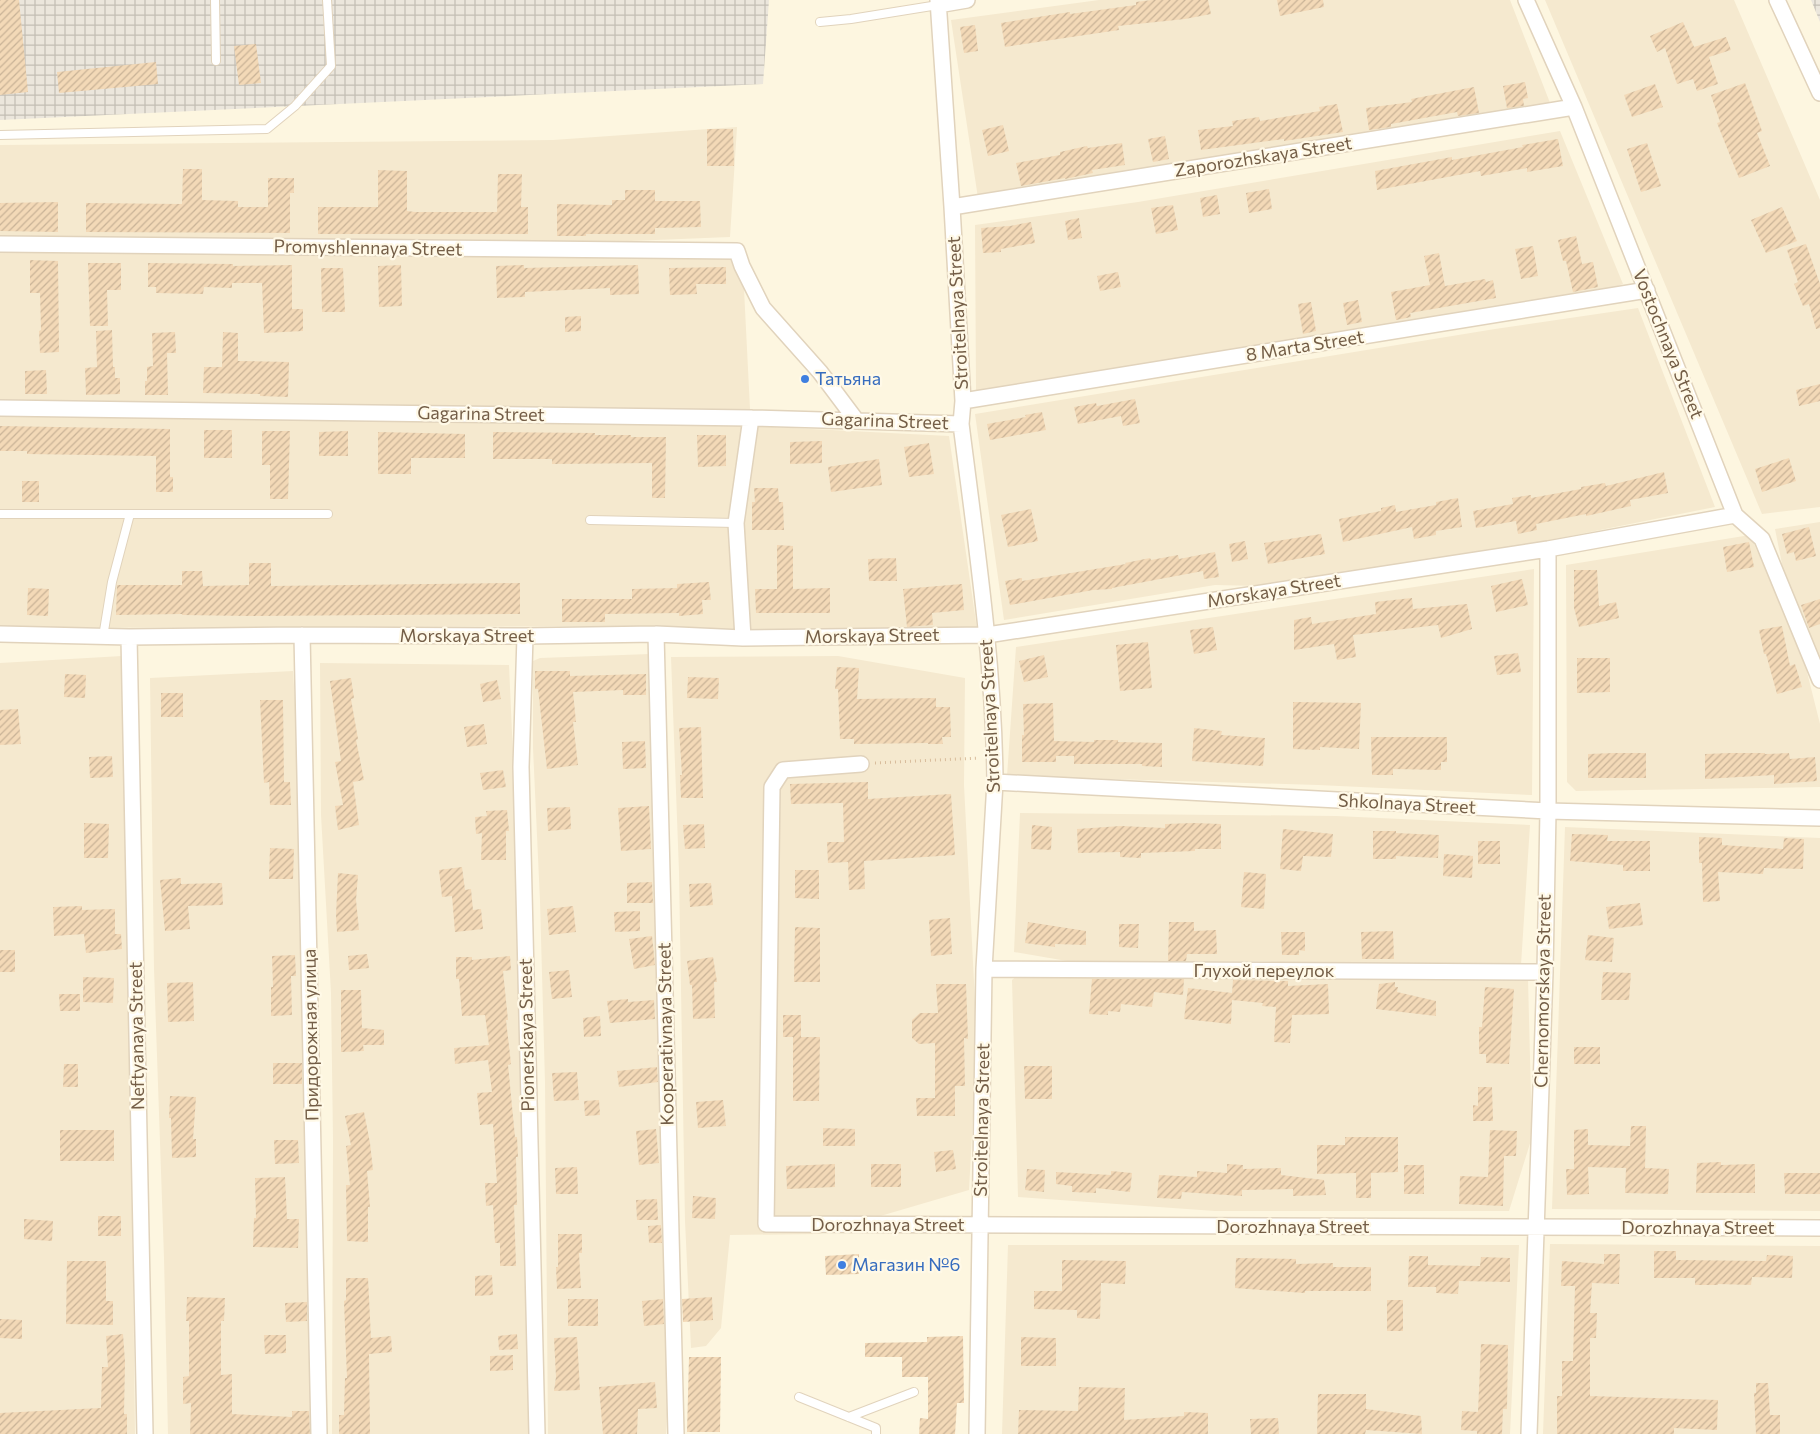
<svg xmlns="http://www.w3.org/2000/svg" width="1820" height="1434" font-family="Commissioner,sans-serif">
<defs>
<pattern id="industrial-grid" width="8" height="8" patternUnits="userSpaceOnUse" patternTransform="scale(1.25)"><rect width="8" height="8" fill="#ebe6dc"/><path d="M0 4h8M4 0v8" fill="none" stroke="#c3beb4"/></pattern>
<pattern id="building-hatch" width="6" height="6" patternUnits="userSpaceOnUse" patternTransform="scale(1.25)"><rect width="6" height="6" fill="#f3d9b7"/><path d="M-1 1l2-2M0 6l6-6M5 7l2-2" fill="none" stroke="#c9b397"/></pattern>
</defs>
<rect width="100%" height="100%" fill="#fdf6e0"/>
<path fill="#f5e9cf" d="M1099 0H1510L1552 108 978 198 951 20Z
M1545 0H1734L1820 200V507L1762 514Z
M737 127 730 237 557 244 0 236V145L553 140Z
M1560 131 1623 284 1583 298 976 391 975 225 1138 202Z
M0 250 731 258 744 289 750 409 731 413 0 404Z
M1638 308 1715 507 1491 552 1259 586 1215 585 1004 620 975 414 1495 329Z
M0 414 753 426 949 436 977 629H737L654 626 0 628Z
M1820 522V663L1811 637 1785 579 1775 529Z
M1750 535 1802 652 1820 724V787L1576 791 1567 782 1566 565Z
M1534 569 1532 795 1318 785 1007 776 1016 647Z
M650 654 671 1338 666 1434H548L545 1082 540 901 533 748V661L540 658Z
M122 656 129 928 135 1434H0V663Z
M838 656 965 678 964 785 977 1041 969 1190 819 1234 730 1235 721 1328 706 1346 691 1348 685 1221 679 872 671 657Z
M320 663 509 665 517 845 528 1266 529 1434H332L333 1140 331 993 321 815Z
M293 671 300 778 314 1434H168L164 1258 154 969 150 678Z
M1020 813 1336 816 1530 825 1521 965 1365 966 1261 961H1067L1014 952Z
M1565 827 1820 838V1211L1552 1209Z
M1021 972 1528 979 1532 1137 1509 1211H1215L1018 1197 1012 980Z
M1550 1244 1820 1246V1434H1543Z
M1008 1245H1519L1510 1434H1002Z"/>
<path fill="url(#industrial-grid)" d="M0 0H769L763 84 0 120Z
M1811 0H1820V22Z"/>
<path fill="url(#building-hatch)" d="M0 0H19L28 92 0 95Z
M1152 0H1208L1211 14 1185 19 1118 26 1119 30 1005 47 1001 23 1070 12V14L1136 5V2Z
M1277 0H1323L1324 7 1280 16Z
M1683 22 1694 47 1726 37 1731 50 1709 57 1718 84 1697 91 1693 79 1677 84 1665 48 1657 52 1650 36Z
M975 25 978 51 964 53 960 27Z
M256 44 261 83 239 85 234 46Z
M156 62 158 84 59 93 57 72Z
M1525 82 1528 98 1523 99 1524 106 1507 108 1503 86Z
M1745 83 1762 131 1757 133 1770 166 1739 178 1717 123 1720 122 1711 95Z
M1655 84 1663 107 1632 117 1624 95Z
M1474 87 1479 113 1458 116 1457 112 1391 124V127L1369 130 1366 108 1412 102 1411 99Z
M1337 104 1343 132 1284 141V139L1201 150 1198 130 1233 126 1232 121 1259 117 1260 121 1320 111 1319 107Z
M1003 125 1009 151 988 156 982 130Z
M707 129H733L734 166H707Z
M1165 136 1169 159 1153 162 1148 139Z
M1558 139 1563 166 1527 172V168L1481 176 1480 171 1377 190 1375 171 1452 157V160L1523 147 1522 145Z
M1122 143 1125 165 1092 170 1093 173 1065 179V178L1021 186 1016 163 1060 155V152L1087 146 1088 148Z
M1647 143 1661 186 1641 192 1627 149Z
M183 169H202V200L238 201V207H268V178H294V193H290V233L86 232V203L182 204Z
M378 170 407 171V211L415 212H497L498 174H522L521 207H528V234H318V207H378Z
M1269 189 1272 209 1249 213 1246 193Z
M625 190H655V201H700L701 227 655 228V234H586V236H557V204L612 205V200H625Z
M1217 195 1220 214 1203 217 1200 198Z
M58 202V232L0 231V203Z
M1173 205 1178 230 1156 234 1151 208Z
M1782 207 1797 241 1766 253 1751 220Z
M1079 218 1082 238 1068 240 1065 221Z
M1031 222 1035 243 1001 249V252L983 253 981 228 1010 226Z
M1576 236 1582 264 1593 262 1598 287 1573 292 1566 261H1563L1558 240Z
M1806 244 1820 284V328L1816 329 1809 304 1803 306 1794 284 1798 282 1787 250Z
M1533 246 1538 276 1521 279 1515 249Z
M1439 253 1445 286 1485 279 1486 282 1493 280 1496 298 1410 313 1411 317 1396 320 1391 292 1430 285 1424 256Z
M30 260 58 261 59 352 40 353 39 331 41 330 40 293H30Z
M88 263H121V290H107L108 326H90Z
M148 263 233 264V266L292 265V309H303V331L264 333 262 283H232V288L204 287 203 294 156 293V287H148Z
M401 265 402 306 379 307 378 266Z
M524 265V268L638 265 639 294 610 295V288L525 292V297L497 298 496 266Z
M726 267V284H696L697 294 670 295 669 268Z
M321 268H343L345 312H322Z
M1118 272 1121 287 1100 291 1097 276Z
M1358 300 1362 322 1347 325 1343 303Z
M1311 302 1316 331 1303 334 1298 304Z
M581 316V331L565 332V317Z
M112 330 113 367H115V378H120V394L86 395 85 368 97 367 96 331Z
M175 332 176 353H167L168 395H145V381H147V367L153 366 152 333Z
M223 332 238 333V361L289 362 288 397 260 396V394L203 393 204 367H222Z
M46 370 47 394H25V371Z
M1820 384V401L1799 406 1796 390Z
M1135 399 1140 423 1123 426 1121 416 1078 424 1074 407 1096 403 1097 406Z
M1042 412 1046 430 990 440 987 424 1026 417 1025 415Z
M0 426 170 429V477H173V492H156V456L27 454V451H0Z
M204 430H232V458H204Z
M262 431H290L288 499H270V465H262Z
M348 431V456H319V432Z
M378 432 465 434V458H411V474H378Z
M493 432 595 433V435H631V437H666L665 498H652V463L552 464V459H493Z
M697 435H726V466L698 467Z
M822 441V463L790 464V442Z
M929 443 934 474 909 477 904 447Z
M1789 458 1796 481 1762 492 1755 469Z
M879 459 882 485 831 492 828 467Z
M1664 472 1668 493 1630 500 1631 506 1586 516V514L1536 524 1537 530 1518 534 1516 521 1476 528 1473 511 1513 504 1512 498 1531 495V498L1581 489V487L1605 483 1606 486Z
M22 481H39V502H22Z
M754 488H778L779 502H783L784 530H752V502H755Z
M1458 498 1462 527 1436 531V535L1414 539 1412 527 1343 542 1339 519 1381 511V508L1395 505 1396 512 1436 505V502Z
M1031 509 1038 541 1008 547 1001 515Z
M1809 527 1816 556 1796 561 1794 552 1787 554 1782 534Z
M1321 534 1325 554 1268 564 1264 543Z
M1245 541 1248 559 1232 562 1229 544Z
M1749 542 1754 567 1727 572 1723 547Z
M777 545 793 546V589L830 588V613H756L755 589H777Z
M1215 552 1219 577 1204 579 1203 571 1112 588V589L1093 590 1010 605 1005 581 1022 578V581L1126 564 1125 563 1150 558 1151 560 1178 555 1179 559Z
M896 558 897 581H869L868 559Z
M249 563H271V586L520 583V614L250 616 182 615V614L116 615 117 585H182V571H202L203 586 249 585Z
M1574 570H1597L1599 606 1616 602 1619 618 1579 627 1574 608Z
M1522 579 1528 605 1496 612 1491 586Z
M709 582 711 600H702L703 614 679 616V613L605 614V622H562V599H632V589L677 588V584Z
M962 584 964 610 932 613 933 625 907 627 903 589Z
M28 588 49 589 48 616 27 615Z
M1412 598 1413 609 1467 604 1472 629 1441 638 1438 625 1353 635 1356 657 1337 660 1334 644 1294 650V620L1311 617 1312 624 1376 614 1375 602Z
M1820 599V624L1809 628 1801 605Z
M1782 626 1790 666 1795 664 1802 687 1777 694 1766 654H1764L1759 630Z
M1213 627 1217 650 1194 654 1190 630Z
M1148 642 1152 688 1120 691 1116 645Z
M1518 653 1521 672 1497 675 1494 656Z
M1044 655 1048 677 1024 682 1019 661Z
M1577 658H1610V692L1577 693Z
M837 667 859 668 857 699 936 698V707H950L951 737H942L943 744H928V743L854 744V739H840L838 689H835Z
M535 671H570V676L646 674V695H623V690L573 692 576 722H573L578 765 547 769 538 689H535Z
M65 674 86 675 85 698 64 697Z
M688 677 719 678 718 699 687 698Z
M351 678 354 698 351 699 358 739 356 740 364 780 353 782 359 825 338 830 335 806 343 805 335 762 341 761 330 681Z
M497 680 501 699 483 702 480 684Z
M161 693H183V717H161Z
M260 700H283L284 782H290L291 805H270L269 782 264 783Z
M1293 702 1361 703 1359 749 1320 747V750L1293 749Z
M1053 703 1054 741 1094 742V740H1118V742L1162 743V767L1142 766V764H1074V756H1056V762H1022V735H1024L1023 704Z
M18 709 21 744 0 745V710Z
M484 724 487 744 467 747 464 727Z
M701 727 703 798H681L680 775H682L679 728Z
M1194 728 1222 731 1221 735 1265 738 1263 766 1192 761Z
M1371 737H1447V762H1441V770L1393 769V775H1372Z
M645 741 646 768 623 769 622 742Z
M1614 753H1646V778H1588V754Z
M1730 753H1765V754L1789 753 1790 759 1815 757 1817 781 1774 784V775L1705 779V754Z
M112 756 113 777 90 778 89 757Z
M503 770 506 787 483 790 480 773Z
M868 782V799L951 794 955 855 864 861 865 889 849 890 848 862 828 863 827 842H844L843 803 791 804 790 784Z
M649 806 651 849 621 851 618 808Z
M570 807 571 829 548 831 547 808Z
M507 810 509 831H506V860H481L482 833 476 834 475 817 487 816 486 811Z
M84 823 109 824 108 858H84Z
M1194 823 1221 824V849H1195V851L1141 853V858L1120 857V852L1078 853 1077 829 1121 826 1165 828V824Z
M704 824 705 848 685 849 683 825Z
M1032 825 1052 827 1051 850 1031 849Z
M1283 829 1333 834 1331 857 1303 856 1301 871 1280 869Z
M1373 831H1396V833L1439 835 1438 858 1396 856V859H1373Z
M1572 834 1608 835 1607 841H1650V871H1623V865L1570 861Z
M1699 837 1722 838V845L1783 849 1784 838 1804 839 1803 869 1764 868 1763 874 1718 872 1720 901 1703 902 1702 863H1699Z
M1478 841H1500V864H1478Z
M270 848 294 849 293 879H269Z
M1444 854 1473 856 1472 878 1443 876Z
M462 867 465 890 471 889 473 910 481 909 483 929 455 932 452 896 442 897 439 870Z
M795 870H819V899L795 898Z
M1244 872 1266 874 1264 909 1241 907Z
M338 873 358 875 356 900 359 930 337 932 336 915Z
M181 878V884L222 883 223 905 188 906 190 929 165 931 160 880Z
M652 882 653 903H627V883Z
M711 883 713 905 690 907 689 884Z
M1640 903 1643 925 1609 929 1606 907Z
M82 906V910L115 909V934H121L122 949 86 953 84 934 54 936 53 907Z
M573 906 576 932 549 935 547 909Z
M640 911V931L615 932 614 912Z
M950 918 952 954 931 956 929 920Z
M1028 922 1086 931V945L1055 944V947L1025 943Z
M1169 922H1194V931L1216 930 1217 954H1187L1186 961H1168Z
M1119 924H1139L1138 948 1119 947Z
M795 927 820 928V982H794Z
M1393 931 1394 959H1362L1361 932Z
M1281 932H1305V951L1299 950V955H1282Z
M1588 935 1614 938 1612 962 1585 960Z
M652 936 655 965 634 969 629 939Z
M0 950H15V972H0Z
M367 954 369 968 349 970 348 956Z
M295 955 296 976H291L292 1015 271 1016V987H273L272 956Z
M510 956 511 970 503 971 508 1020H506L511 1064 508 1065 515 1137H517L518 1157H516L517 1205H514L516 1266H500V1243H495L493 1205 486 1206 485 1183H497L493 1124 480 1125 477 1093 492 1092 488 1060 455 1064 454 1048 489 1045 485 1015 462 1016 459 979H456V957H472V960Z
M713 957 717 982H714L715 1018 693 1019 692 985H690L687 961Z
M569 970 572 997 552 999 549 972Z
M1603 972 1631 973 1629 1000H1601Z
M83 977 114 978 113 1003 83 1002Z
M1092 979H1184L1183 995 1154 992 1152 1007 1121 1004 1120 1012 1108 1011V1015L1089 1014Z
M1233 980 1288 981V986L1328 984 1329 1014 1292 1015 1290 1043 1274 1042 1276 1007 1262 1006 1263 1003 1232 1000 1231 1024 1184 1019 1188 988 1232 993Z
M193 982 194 1021 168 1022 167 983Z
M1395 982V987H1398L1397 992 1436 1001V1016L1376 1009 1379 984Z
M936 984H966L968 1039 964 1038 965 1086H955V1116H917L916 1098H935V1043L919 1044 912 1038V1020L920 1013H938Z
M1485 987 1514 989 1509 1064 1486 1063V1054H1479V1027H1482Z
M341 990H361L362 1028 384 1030V1045H363L364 1051 341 1052Z
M59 994H80V1011H60Z
M628 999V1002L654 1000 655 1019 610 1023 607 1001Z
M783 1015H801V1037H820L819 1101H793V1037H783Z
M600 1016 601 1036 584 1037 583 1018Z
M1574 1047H1600V1064H1574Z
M273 1063H302V1084H273Z
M64 1064H78V1087H63Z
M1024 1066H1052V1099H1025Z
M657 1067 658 1082 619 1087 617 1071Z
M577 1072 579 1100 554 1101 552 1073Z
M1478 1087H1492L1493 1121H1473V1105L1478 1106Z
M170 1096 196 1097 193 1139H196V1157L172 1158 171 1118H169Z
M599 1100 600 1115 585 1116 584 1101Z
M723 1100 726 1126 698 1128 696 1102Z
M364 1112 370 1143 373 1170 367 1171 370 1207H368V1242L347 1241 346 1185H350L346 1146 351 1145 345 1116Z
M1631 1126H1646L1645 1168 1669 1169 1668 1194 1625 1193 1626 1168 1588 1167 1589 1194 1567 1195 1566 1169H1574V1130L1588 1129V1145L1630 1146Z
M823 1128 855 1129V1146H823Z
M656 1129 659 1163 639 1165 636 1131Z
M60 1130H114V1161H60Z
M1490 1130 1517 1131 1516 1156H1504L1503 1206 1459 1204 1460 1176 1488 1177Z
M1345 1137H1398V1172L1371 1173V1198H1356V1173L1317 1174V1145H1345Z
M274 1140H298L299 1163 275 1164Z
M953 1150 956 1169 936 1172 934 1152Z
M1721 1162V1165L1755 1164V1193H1696L1697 1163Z
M835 1164V1187L787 1189 786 1166Z
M871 1164H901V1187H871Z
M1227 1164 1243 1165V1169L1281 1168V1175L1324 1180 1326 1195 1293 1196V1189L1242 1190V1196L1182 1192 1181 1199 1157 1198 1159 1175 1197 1177V1171L1227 1173Z
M1404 1165H1424V1194H1404Z
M577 1167 578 1194H556L555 1168Z
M1027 1169 1045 1170 1044 1192 1025 1190Z
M1111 1171 1132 1173 1130 1192 1096 1188V1193L1072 1192V1186L1056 1184V1172L1111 1175Z
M1784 1173H1820V1194H1785Z
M285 1177 287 1219H299L298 1248 253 1247 254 1218H256L255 1178Z
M693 1196 716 1198 715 1219 692 1218Z
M657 1199 658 1220H637L636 1200Z
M98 1216H121V1236H98Z
M24 1219 53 1221 52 1241 24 1239Z
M661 1225 662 1243H649L648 1226Z
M558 1234H582V1253H579L581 1288 557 1289 556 1267H558Z
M1654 1251H1676V1260L1766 1261 1767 1255 1793 1256 1792 1278 1752 1277 1751 1285 1718 1284V1285H1695V1278H1654Z
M859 1254V1274L826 1275 825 1256Z
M1604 1254H1620L1619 1284 1592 1283 1590 1313H1597L1596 1338H1590V1396L1718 1400 1717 1430 1674 1428V1434H1557V1396H1562V1361H1573L1575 1286H1561L1562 1261 1604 1264Z
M1409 1256H1428V1265L1480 1266 1481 1257 1510 1258V1282L1459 1281 1458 1294 1436 1293V1287H1408Z
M1236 1258 1296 1259V1264L1333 1263V1267H1371V1291H1305V1293L1235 1288Z
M1062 1260 1126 1261 1125 1284 1101 1283 1100 1319 1077 1318V1310L1034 1309V1291H1062Z
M67 1261H106V1301H113V1325L66 1324Z
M492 1275 493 1295 475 1296V1276Z
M346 1278H368L371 1338 391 1336 392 1352 369 1354 370 1434H339V1415H344L345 1378H347L344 1301 346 1300Z
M187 1297 225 1298 224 1321H221V1375L232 1374V1414L292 1417V1411H309L310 1434H190L191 1403 183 1404V1377L189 1376V1321H186Z
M712 1297 713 1320 683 1322 682 1299Z
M568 1299H598V1326H568Z
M663 1299 664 1324 644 1326 642 1301Z
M1387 1300H1403V1331H1387Z
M307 1302V1321L286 1322 285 1303Z
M0 1319 22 1320V1339L0 1338Z
M123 1334 125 1362 124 1414H127V1434H0V1413L101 1408 102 1367H108L106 1336Z
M517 1334 518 1349 499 1350 498 1336Z
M264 1335H286V1353L265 1354Z
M963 1336 964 1403H957L955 1434H919L920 1418 928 1419V1377H902V1357H865V1343L927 1342V1337Z
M577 1337 580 1390 554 1391 556 1377 554 1338Z
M1021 1337 1056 1338V1366H1021Z
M1481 1344 1508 1345 1507 1409H1503L1502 1434H1477V1431L1461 1430 1462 1411 1478 1412Z
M513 1355V1370L490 1371V1356Z
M689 1357H721L720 1432H687Z
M655 1382 657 1408 638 1409 637 1434H603L599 1387Z
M1756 1383H1768L1770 1415H1780V1434H1756L1754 1393H1756Z
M1079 1387 1125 1388 1124 1420 1184 1416V1412L1208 1413V1434H1018L1019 1410 1078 1411Z
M1318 1394H1366V1409L1421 1416 1422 1434 1366 1430 1365 1434H1317Z
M1278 1418 1279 1434H1251L1250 1419Z"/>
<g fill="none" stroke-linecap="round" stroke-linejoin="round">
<defs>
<path id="lane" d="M215 0 216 61
M820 22 851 19 938 5
M0 135 267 129 295 106 331 66 327 0
M0 514H328
M590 520 736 523
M103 637 112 582 130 514
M799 1397 876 1428V1434
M849 1417 914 1392"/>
<path id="street" d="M938 0 952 207 963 401 961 424C976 543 994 662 995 782L984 969 977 1434
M1526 0 1574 107 1735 515 1762 539 1820 680
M1777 0 1820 93
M938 5 967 0
M952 207 1574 107
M0 244 737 251 742 266 763 308 820 372 856 420
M963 401 1647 290
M0 408 751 418 961 424
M0 634 129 637 302 635 525 636 656 634 743 638 987 635 1548 549 1735 515
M656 634 676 1434
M302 635 319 1434
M525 636 521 767 537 1434
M129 637 145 1434
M743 638 736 523 751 418
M861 764 783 770 772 787 766 1224 1820 1228
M995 782 1548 811 1820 818
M984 969 1545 972
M1529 1434 1545 972 1548 811V549"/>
</defs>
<use href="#lane" stroke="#e1d3bc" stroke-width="10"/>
<use href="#street" stroke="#e1d3bc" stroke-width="18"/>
<path stroke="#d8bc9b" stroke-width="3" stroke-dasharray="1 4" stroke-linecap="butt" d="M875 763 979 758"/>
<use href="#lane" stroke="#fff" stroke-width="8"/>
<use href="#street" stroke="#fff" stroke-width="15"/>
</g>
<g fill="#3f7fe0" stroke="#fff9e7" stroke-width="2">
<circle cx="805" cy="379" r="5"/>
<circle cx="842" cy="1265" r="5"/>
</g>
<g text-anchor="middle" stroke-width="4.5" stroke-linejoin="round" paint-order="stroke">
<g font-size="18" fill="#745e47" stroke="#fff9e7">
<text transform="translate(1263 157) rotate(-9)" y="6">Zaporozhskaya Street</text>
<text transform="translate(368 248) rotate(1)" y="6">Promyshlennaya Street</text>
<text transform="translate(958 313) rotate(-93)" y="6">Stroitelnaya Street</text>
<text transform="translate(1668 344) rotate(68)" y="6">Vostochnaya Street</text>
<text transform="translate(1305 346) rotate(-9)" y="6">8 Marta Street</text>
<text transform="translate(481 414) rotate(1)" y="6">Gagarina Street</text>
<text transform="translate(885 421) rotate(2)" y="6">Gagarina Street</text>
<text transform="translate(1274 591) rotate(-9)" y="6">Morskaya Street</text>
<text x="467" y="642">Morskaya Street</text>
<text transform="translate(872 636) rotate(-1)" y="6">Morskaya Street</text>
<text transform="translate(990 716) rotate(-93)" y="6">Stroitelnaya Street</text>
<text transform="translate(1407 804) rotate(3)" y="6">Shkolnaya Street</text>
<text x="1264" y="977">Глухой переулок</text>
<text transform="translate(1543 991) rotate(-89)" y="6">Chernomorskaya Street</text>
<text transform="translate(666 1034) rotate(-91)" y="6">Kooperativnaya Street</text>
<text transform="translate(311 1035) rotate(-91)" y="6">Придорожная улица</text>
<text transform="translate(527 1035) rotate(-91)" y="6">Pionerskaya Street</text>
<text transform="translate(137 1036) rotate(-91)" y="6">Neftyanaya Street</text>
<text transform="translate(982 1120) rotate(-89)" y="6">Stroitelnaya Street</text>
<text x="888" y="1231">Dorozhnaya Street</text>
<text x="1293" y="1233">Dorozhnaya Street</text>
<text x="1698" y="1234">Dorozhnaya Street</text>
</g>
<g font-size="18" fill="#366cbe" stroke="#fff9e7" text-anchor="start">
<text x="815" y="385">Татьяна</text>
<text x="852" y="1271">Магазин №6</text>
</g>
</g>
</svg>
